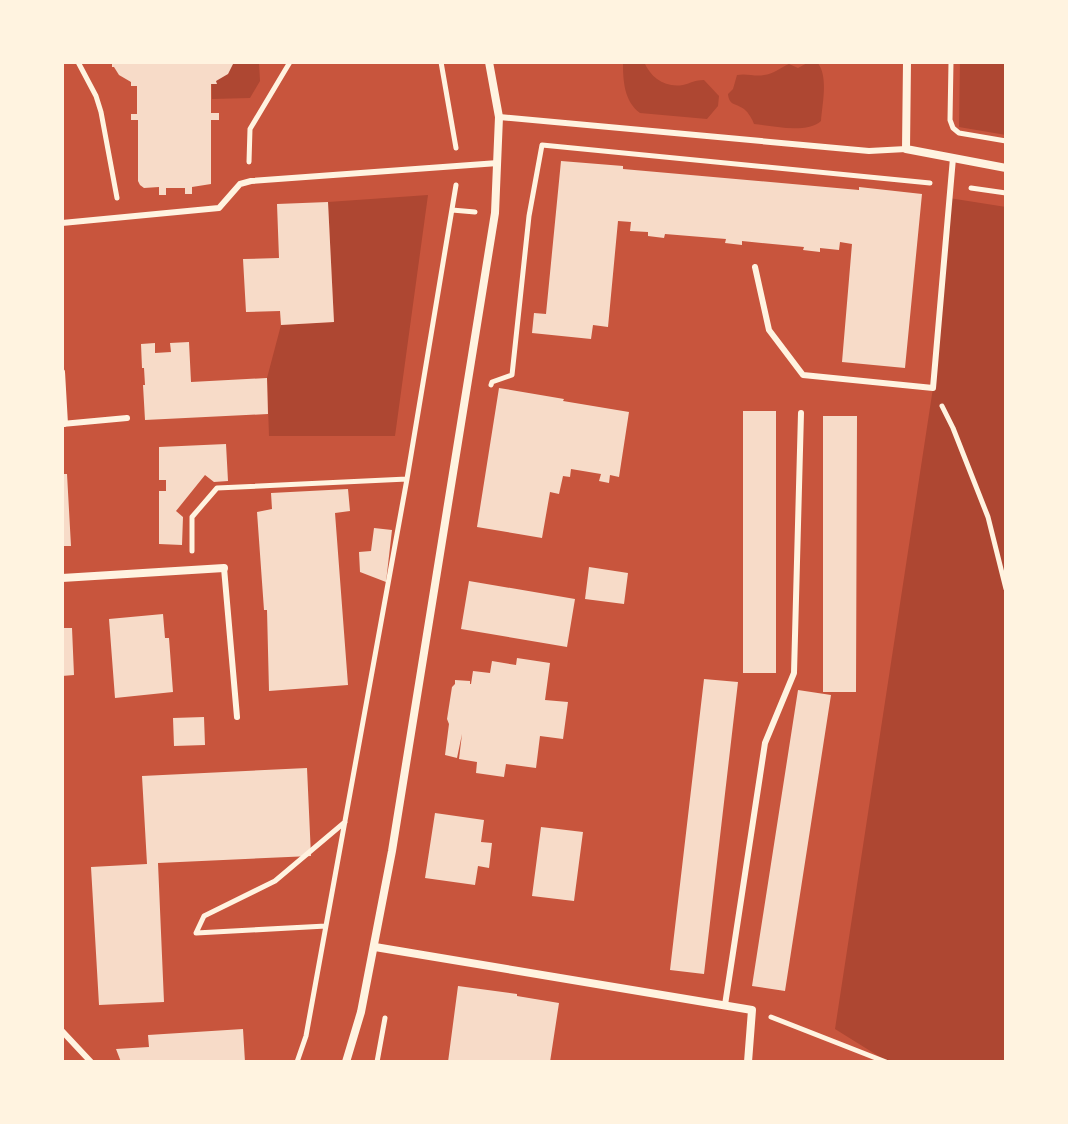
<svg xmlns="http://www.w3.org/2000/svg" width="1068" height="1124" font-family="'Titillium Web',sans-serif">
<rect width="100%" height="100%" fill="#c8553d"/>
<path fill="#ae4732" d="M211 62H259L260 81 250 98 212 99Z
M623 62H644C651 78 665 88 683 85 691 83 695 80 704 80L719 96 718 106 707 119 640 113C624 101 623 81 623 62Z
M809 62H817C829 76 822 104 821 121 807 134 772 126 754 124 752 119 749 113 744 109 736 103 729 106 728 94L733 89 737 75C747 73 755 77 764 75 773 74 780 68 789 64L798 68Z
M960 62H1006V135L959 127Z
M428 195 395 436H269L267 378 281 325 334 322 328 202Z
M949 198 1006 207V1062H888L835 1029 933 388Z"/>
<path fill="#f7dbc8" d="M112 62H234L228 74 216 81 217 84H211V113H219V120H211V184L192 187V194H185V188H166V195H159V187L144 188 140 185 138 181V120H131V114H137V86H131V82L119 75 114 67H112Z
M561 161 623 166V169L859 190V187L922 194 905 368 842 362 852 244 840 242 839 250 820 248V252L803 250 804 247 742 241V245L725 243 726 239 665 234 664 238 648 236V232L630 231 631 222 618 221 608 327 593 325 591 339 532 333 534 313 546 314Z
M328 202 334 322 281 325 280 311 246 312 243 259 279 258 277 204Z
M189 342 191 382 267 378 268 414 145 420 143 385H145L144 368H142L141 344 155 343V353L171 352 170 343Z
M499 388 564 399 563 401 629 412 619 477 610 475 609 483 599 481 601 474 571 469 570 477 563 476 559 494 550 492 542 538 477 527Z
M743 411H776V673H743Z
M823 416H857L856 692H823Z
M226 444 228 481 214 482 205 475 176 511 183 517 182 545 159 544V491H166V480H159V447Z
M62 474H67L71 546H62Z
M348 489 350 511 335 513 348 685 269 691 267 610H264L257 512 272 509 271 493Z
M374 528 392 530 386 582 360 572 359 552 371 551Z
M589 567 628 573 624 604 585 599Z
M469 581 575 599 567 647 461 629Z
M163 614 165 638H169L173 692 115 698 109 619Z
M62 628H72L74 675 62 676Z
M517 658 550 663 545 700 568 702 563 739 540 736 536 768 506 764 504 777 476 773 477 762 459 759 462 734 457 758 445 755 449 724 447 719 452 687 455 684V680L470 681V684H471L473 671 490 673 492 661 516 665Z
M704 679 738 682 704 974 670 970Z
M798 690 831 695 785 991 752 986Z
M204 717 205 745 174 746 173 718Z
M307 768 311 856 158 863 164 1002 99 1005 91 867 147 864 142 776Z
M435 813 484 820 481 842 492 843 489 868 478 866 475 885 425 878Z
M541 827 583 832 574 901 532 896Z
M458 986 517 994V996L559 1003 550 1062H448Z
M243 1029 245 1062H121L116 1049 149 1047 148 1035Z"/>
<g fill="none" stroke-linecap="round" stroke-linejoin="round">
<path stroke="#fff3e0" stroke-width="5" d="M78 62 96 96 101 112 117 198
M441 62 456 148
M951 62 950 120 953 128 959 133 1006 141
M249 162 250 129 290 62
M971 188 1006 193
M452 210 475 212
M491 385 492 382 512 375 529 216 542 145 930 183
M942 406 953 428 988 517 1006 589
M192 551V517L217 488 407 479
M326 926 196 933 204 916 275 881 345 822
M771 1017 886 1062
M297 1062 306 1036 407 479 456 185
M377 1062 385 1018"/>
<path stroke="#fff3e0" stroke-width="6" d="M499 117 869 151 906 149
M62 223 219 208 240 184 251 181 498 163
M755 267 769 330 803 375 933 388 953 158
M62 372 65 424
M62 424 127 418
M224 568 237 717
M725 1005 765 743 794 673 801 413
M62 1031 91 1062"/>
<path stroke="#fff3e0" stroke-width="8" d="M907 62 906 149 1006 168
M62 578 224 568
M375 947 752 1010 748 1062
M346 1062 361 1012 392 851 495 213 499 117 489 62"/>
</g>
<rect width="1068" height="1124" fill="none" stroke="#fff3e0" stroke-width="128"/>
</svg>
